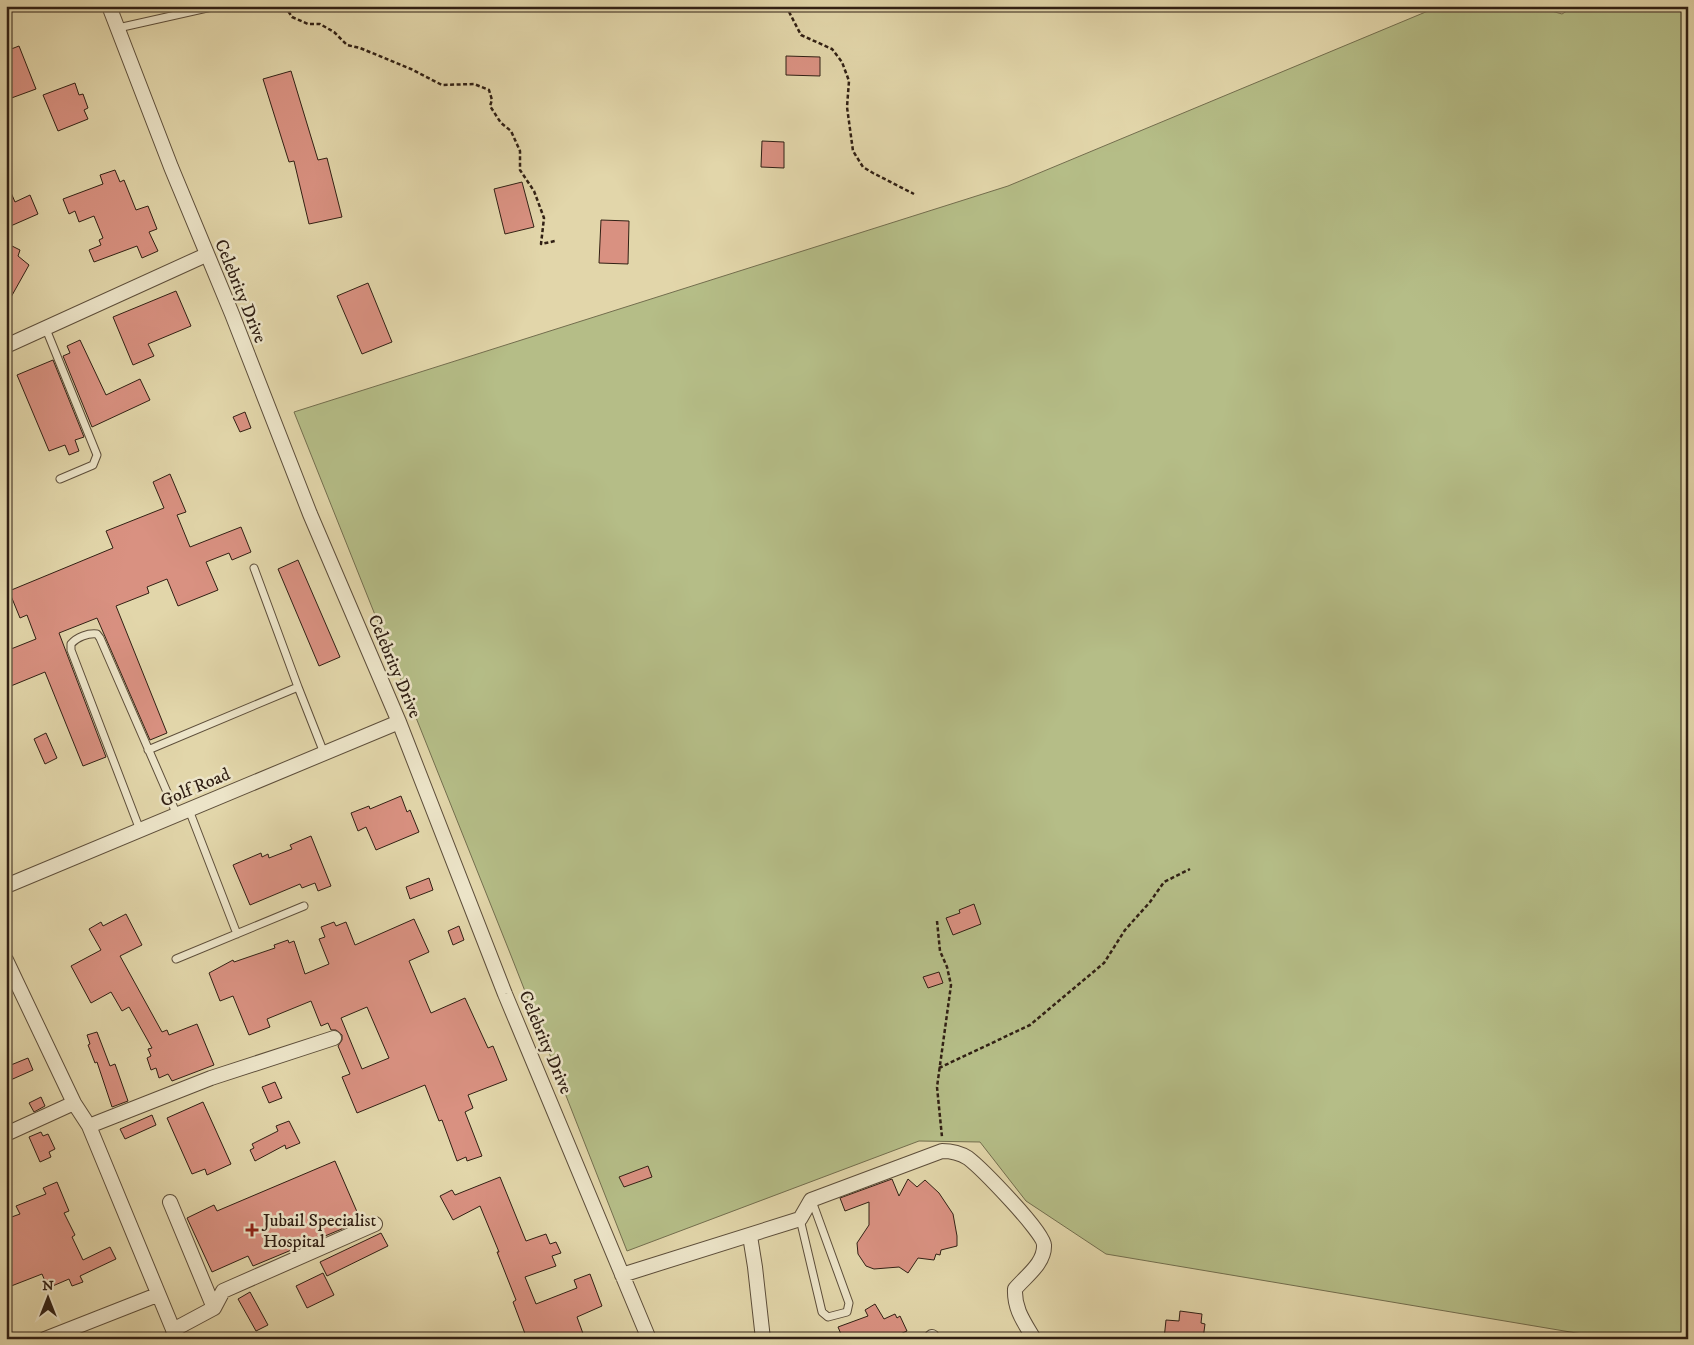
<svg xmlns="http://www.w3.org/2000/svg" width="1694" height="1345" font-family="'IM FELL DW Pica',serif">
<rect width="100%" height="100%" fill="#e2d6aa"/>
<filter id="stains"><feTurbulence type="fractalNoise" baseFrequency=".004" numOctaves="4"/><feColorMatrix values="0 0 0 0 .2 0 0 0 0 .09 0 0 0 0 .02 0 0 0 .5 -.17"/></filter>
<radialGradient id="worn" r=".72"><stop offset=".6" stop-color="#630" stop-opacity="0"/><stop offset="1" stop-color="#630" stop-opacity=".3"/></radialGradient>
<path fill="#b5bd87" stroke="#736e4e" d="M1440 6H1534L1562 14 1575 6H1688V1337L1612 1339 1106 1254 1026 1201 980 1142 919 1141 627 1251 510 953 294 412 1008 186Z"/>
<path fill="#d99181" stroke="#312014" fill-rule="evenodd" d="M19 46 36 89 6 100V51Z
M786 56 820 57V76L786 75Z
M291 71 318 160 327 158 342 217 309 224 294 161 289 162 263 79Z
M75 83 79 95 83 94 88 108 84 110 88 119 58 131 43 95Z
M762 141 784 142V168L761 167Z
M115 170 120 182 124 180 136 210 148 206 157 229 149 232 158 251 142 258 137 246 94 262 89 250 101 245 99 240 103 238 94 216 79 222 75 211 69 214 63 199 103 184 100 175Z
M6 181 15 202 30 195 38 214 6 228Z
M522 182 534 227 505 234 494 189Z
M601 220 629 221 628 264 599 263Z
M6 243 20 250 18 256 29 265 6 306Z
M368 283 392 342 362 354 337 296Z
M176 291 191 326 148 344 154 356 133 365 113 317Z
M80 340 106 395 140 379 150 400 92 427 63 356 70 353 67 346Z
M53 360 84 437 75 440 79 451 69 455 65 445 49 451 17 375Z
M245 412 251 428 240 432 233 417Z
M170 474 186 512 177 515 190 547 241 527 251 552 232 560 229 553 206 562 218 590 178 606 167 579 147 587 149 593 116 606 167 733 150 740 97 618 59 633 106 757 83 766 45 672 6 688V651L36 639 27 615 20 618 9 591 113 548 106 531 164 508 153 482Z
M298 560 340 657 319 666 278 569Z
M46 733 57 758 45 764 34 739Z
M401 796 407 812 410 810 419 832 376 850 366 827 358 831 351 813 369 806 370 809Z
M311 836 331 886 318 891 315 883 302 888 300 884 250 905 233 865 261 853 262 857 268 854 269 858 292 849 290 845Z
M429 878 433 890 410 899 406 887Z
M974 904 981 924 953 935 946 918 960 913 959 910Z
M126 914 142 945 120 956 162 1032 167 1030 169 1035 197 1024 214 1065 172 1081 168 1074 159 1078 156 1068 151 1070 147 1058 151 1056 148 1049 152 1048 129 1007 122 1011 111 992 91 1003 71 966 101 950 89 929 101 922 103 926Z
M414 919 429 952 409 961 431 1013 465 998 488 1048 493 1046 507 1080 468 1095 473 1108 465 1112 482 1156 467 1161 466 1157 457 1161 442 1120 439 1121 425 1085 357 1113 342 1077 350 1074 338 1046 342 1040V1035L336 1030H331L328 1023 321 1026 311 1001 267 1019 270 1027 249 1035 233 996 220 1001 209 973 233 960 234 962 275 948 274 945 288 940 289 943 294 941 305 974 329 964 319 939 325 937 321 927 334 922 336 926 346 922 355 945ZM367 1007 389 1058 362 1069 341 1018Z
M459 926 464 940 453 945 448 931Z
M939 972 943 983 928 988 923 977Z
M97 1032 110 1066 115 1064 128 1101 112 1107 97 1062 95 1063 88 1045 90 1044 87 1035Z
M28 1058 33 1070 6 1082V1067Z
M275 1082 282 1098 269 1103 262 1087Z
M41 1097 45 1106 34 1112 29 1103Z
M203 1102 231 1164 207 1175 205 1169 192 1174 167 1118Z
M152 1115 156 1125 125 1139 120 1129Z
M289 1121 300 1143 286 1149 285 1145 255 1161 250 1150 254 1148 252 1144 278 1131 276 1126Z
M41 1132 43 1136 48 1134 55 1149 49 1152 51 1157 40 1162 29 1137Z
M335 1161 361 1221 253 1266 248 1256 212 1272 187 1218 214 1205 217 1211Z
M648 1166 652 1177 624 1187 619 1177Z
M500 1177 526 1241 546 1234 550 1244 556 1242 561 1253 552 1256 556 1266 525 1277 536 1304 577 1288 574 1280 590 1274 602 1306 577 1317 585 1339H527L513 1302 516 1300 497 1252H499L480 1206 453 1220 440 1196 452 1190 455 1195Z
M892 1179 899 1196 908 1179 917 1187 925 1180 939 1193 953 1214 957 1236V1246L941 1250 940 1255 936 1254 934 1260 918 1258 908 1273 899 1267 874 1269 866 1266 858 1254 857 1243 869 1225V1202L845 1211 840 1198Z
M57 1182 69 1211 64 1213 75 1235 72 1237 83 1260 110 1247 116 1259 80 1276 83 1282 72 1286 69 1279 48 1288 42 1274 6 1288V1219L20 1214 16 1206 46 1194 43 1188Z
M381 1233 388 1246 327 1276 320 1262Z
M323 1273 334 1295 307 1308 296 1286Z
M250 1292 268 1325 256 1331 238 1299Z
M875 1304 884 1319 895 1314 897 1318 900 1316 907 1331 889 1339H843L838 1327 868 1316 865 1310Z
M1180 1311 1202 1314 1201 1323 1205 1324 1203 1339H1164L1166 1320 1179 1321Z"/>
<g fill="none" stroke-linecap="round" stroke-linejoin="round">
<defs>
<path id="service" d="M118 28 216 6
M46 329 97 455 93 465 60 479
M298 687 324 753
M148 750 298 687 254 568
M189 810 237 934
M140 830 71 650V644C77 637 88 633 97 634L100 638 177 815
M176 959 304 906
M800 1219 822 1312 828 1317 847 1312 849 1303 812 1201"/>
<path id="minor" d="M109 6 171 167 232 314 310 514 399 722 505 994 649 1339
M6 346 206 255
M6 886 399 722
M6 960 74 1103 89 1126 177 1339
M89 1126 211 1078 334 1038
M6 1134 74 1103
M170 1202 214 1308
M750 1236 755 1267 763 1339
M622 1275 800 1219 811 1200 942 1151C951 1151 960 1153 968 1158 981 1168 1044 1232 1044 1245 1045 1263 1026 1276 1015 1289 1014 1309 1024 1322 1034 1339
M173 1330 214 1308 223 1291 375 1224
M932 1337 933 1339
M45 1339 157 1295"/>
</defs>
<use href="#service" stroke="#5d4e3a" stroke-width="9"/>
<use href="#minor" stroke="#5d4e3a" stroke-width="16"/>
<path stroke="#312014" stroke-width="2.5" stroke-dasharray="4 2.5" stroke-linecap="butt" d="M285 6 292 17 308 24H320L334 32 347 45 360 48 411 69 442 85 474 84 489 90 492 100 490 106 501 123 511 131 520 151V170L534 191 544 218 541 244 555 241
M786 6 801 35 832 49 842 62 849 81 847 107 853 151 863 167 873 173 914 194
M937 921 940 951 947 967 951 985 937 1087 942 1137
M939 1068 1030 1025 1104 963 1125 930 1150 902 1164 882 1190 869"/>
<use href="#service" stroke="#ece4c8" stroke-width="7"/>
<use href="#minor" stroke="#ece4c8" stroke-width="14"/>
</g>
<path fill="#8f2418" stroke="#ece4c8" stroke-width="2" d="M249.5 1222.5h5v5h5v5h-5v5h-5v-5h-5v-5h5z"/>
<g text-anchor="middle" stroke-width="5" stroke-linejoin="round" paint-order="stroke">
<g font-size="18" fill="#312014" stroke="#ece4c8">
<text transform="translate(241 291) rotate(68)" y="6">Celebrity Drive</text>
<text transform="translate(395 666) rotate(67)" y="6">Celebrity Drive</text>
<text transform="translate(195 787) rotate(-23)" y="6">Golf Road</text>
<text transform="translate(546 1042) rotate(67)" y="6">Celebrity Drive</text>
</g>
<g font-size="18" fill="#312014" stroke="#ece4c8" text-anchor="start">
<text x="263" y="1226">Jubail Specialist<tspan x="263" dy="21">Hospital</tspan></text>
</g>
</g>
<rect width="1694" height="1345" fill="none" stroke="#e2d6aa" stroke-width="25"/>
<rect x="8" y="8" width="1679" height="1330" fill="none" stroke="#312014" stroke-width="2.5"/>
<rect x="12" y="12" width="1669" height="1320" fill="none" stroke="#312014"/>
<g transform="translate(48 1298)" stroke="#ece4c8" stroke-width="4" paint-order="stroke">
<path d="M0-4L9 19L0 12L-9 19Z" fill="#312014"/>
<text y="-8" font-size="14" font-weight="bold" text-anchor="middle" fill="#312014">N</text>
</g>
<rect width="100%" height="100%" filter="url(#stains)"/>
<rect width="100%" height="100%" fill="url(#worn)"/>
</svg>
